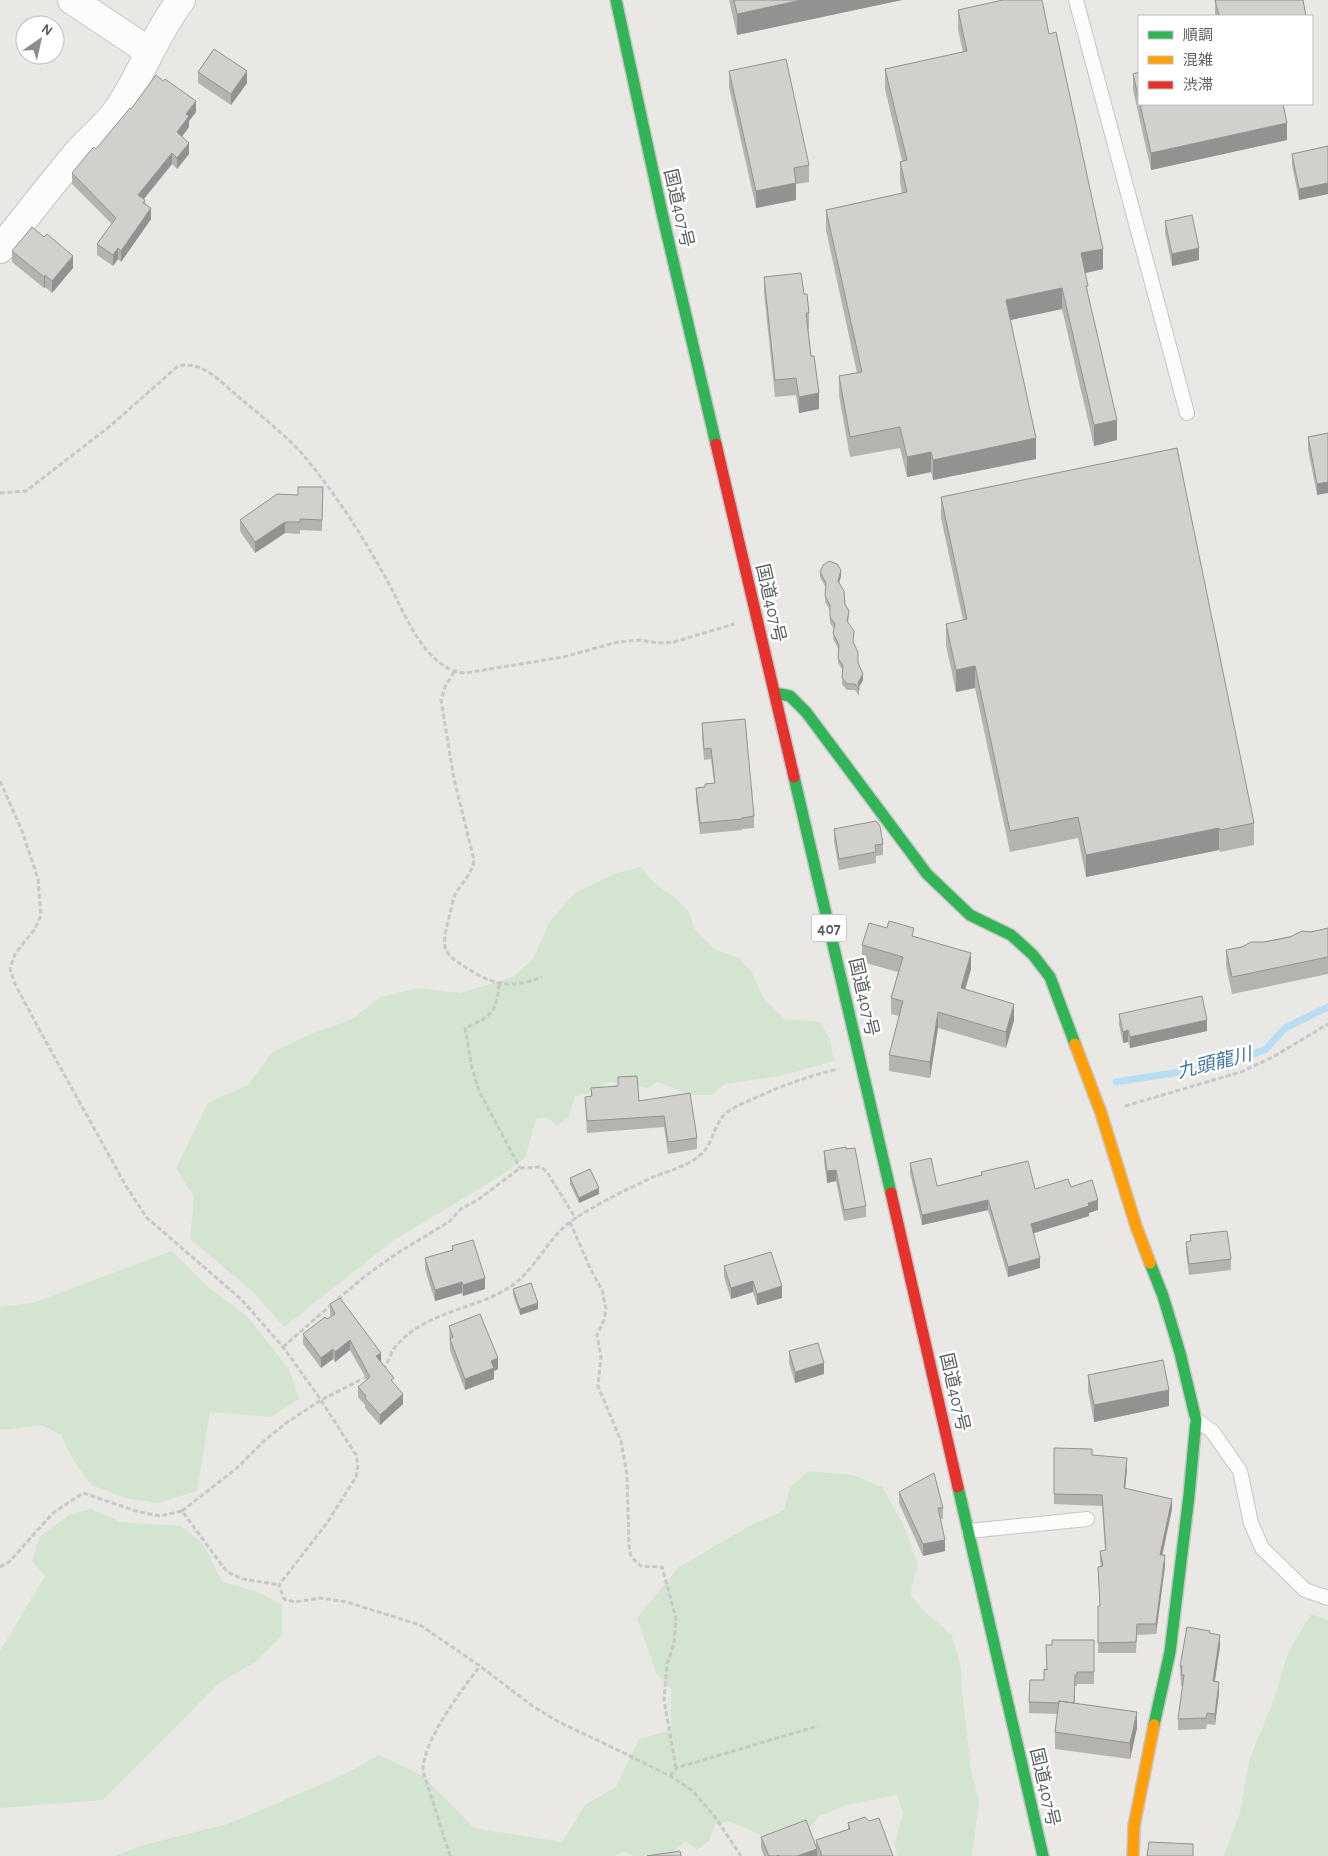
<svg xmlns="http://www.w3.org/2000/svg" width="1328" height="1856" font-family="'Alegreya Sans','Noto Sans JP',sans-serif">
<rect width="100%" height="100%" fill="#e9e8e4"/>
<path fill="#d3e5d0" d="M640 867 658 887 674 896 689 912 694 928 714 949 739 958 751 971 764 999 784 1019 820 1022 830 1039 834 1061 780 1076 725 1084 712 1095H689L658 1082 648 1088 610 1082 589 1093 575 1096 569 1116 558 1126 546 1117 536 1119 525 1158 499 1177 391 1242 284 1327 252 1291 190 1239 194 1197 176 1168 208 1103 248 1085 273 1052 311 1034 350 1020 381 997 418 988 460 993 513 977 533 959 550 921 575 893 614 874Z
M172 1251 209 1288 246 1315 289 1369 299 1399 271 1417 210 1412 197 1491 157 1503 125 1498 91 1485 73 1460 61 1435 42 1425 0 1430V1307L33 1303Z
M809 1471 853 1475 882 1487 902 1522 918 1565 910 1594 924 1611 952 1635 961 1668 962 1690 971 1771 979 1801 972 1856H897L894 1845 903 1813 897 1795 847 1805 819 1816 811 1827 766 1837 729 1821 715 1824 709 1841 697 1850 686 1841 668 1856H634L624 1852 614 1856H116L140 1846 228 1824 343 1775 379 1755 423 1776 474 1828 562 1842 585 1805 616 1787 639 1739 671 1730V1688L656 1673 637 1618 679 1567 748 1527 784 1510 790 1487Z
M91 1509 121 1522 181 1526 202 1543 223 1582 258 1592 282 1605V1635L257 1661 219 1683 103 1800 0 1808V1651L45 1576 32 1561 40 1537 69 1515Z
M1311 1614 1328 1620V1856H1224L1240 1812 1250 1758 1273 1702 1288 1653Z"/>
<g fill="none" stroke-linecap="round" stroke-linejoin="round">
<path stroke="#b8def3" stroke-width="7" d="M1116 1082 1212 1067 1246 1057 1266 1049 1285 1028 1328 1007"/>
<defs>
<path id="lane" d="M1076 0 1187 413
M1196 1420 1212 1431 1240 1471 1251 1523 1262 1548 1305 1590 1328 1598
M969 1531 1087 1519"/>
<path id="street" d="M72 0 150 52
M0 249C26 217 52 183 79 151 91 138 106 126 116 112 141 77 155 34 181 0"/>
<path id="fast" d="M616 0 662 213 716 444
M775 693 790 696 806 712 927 874 970 915 1011 935 1033 955 1050 977 1075 1044
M794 777 891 1193
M1150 1263 1163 1296 1180 1353 1196 1420 1189 1496 1170 1652 1154 1725
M958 1487 1043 1856"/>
<path id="slow" d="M1075 1044 1101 1113 1136 1226 1150 1263
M1133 1856 1134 1826 1154 1725"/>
<path id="jam" d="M716 444 794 777
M891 1193 958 1487"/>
</defs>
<use href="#lane" stroke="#c5c5c5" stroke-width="16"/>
<use href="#street" stroke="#c5c5c5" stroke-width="30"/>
<use href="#fast" stroke="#c6c6c6" stroke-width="14"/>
<use href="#slow" stroke="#c6c6c6" stroke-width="14"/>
<use href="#jam" stroke="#c6c6c6" stroke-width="14"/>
<path stroke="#c5c9c7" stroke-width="3" stroke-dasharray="5 2.5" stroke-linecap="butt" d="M0 493 26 491 109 427 177 367C199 358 220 381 235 394 262 417 292 439 313 467 341 502 366 542 388 582 401 606 411 633 430 654 440 664 450 672 465 673L563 657 618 642 640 640 658 643 674 642 734 624
M454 672 445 687 441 700 454 779 474 860C472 874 463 881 456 893 452 900 451 910 449 918 439 953 445 954 473 972 498 987 516 987 542 977
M0 781 22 831 38 879 41 916 34 930 15 954 10 969 15 984 39 1029 126 1186 147 1218 241 1299 283 1347 321 1400 356 1455 358 1465 356 1477 327 1523 279 1585 284 1599 295 1602 321 1598 347 1602 420 1625 480 1666 531 1705 557 1721 624 1753 670 1776 692 1790 715 1817 741 1856
M499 984C497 1013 490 1017 465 1028L472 1068 479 1091 520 1168
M1125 1106 1241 1072 1273 1057 1328 1024
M570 1222 590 1268 602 1290 606 1309 604 1320 597 1335 601 1357 598 1386 621 1441 627 1475 629 1545 631 1557 641 1566 662 1567 676 1618 674 1644 667 1664 664 1700 676 1768
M338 1299 364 1277 396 1254 450 1221 461 1209 479 1199 520 1168 541 1167 547 1172 576 1219
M283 1347 333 1303
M383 1369 385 1368C388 1361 391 1353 395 1347 425 1312 468 1311 505 1290 533 1275 545 1241 570 1222 592 1206 628 1189 653 1177 666 1172 680 1168 692 1161 715 1148 710 1129 726 1113 733 1107 744 1103 753 1099 781 1086 808 1076 838 1069
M182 1511 237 1468 266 1439 289 1421 321 1400 368 1376
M0 1567 9 1562 53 1513 83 1493 136 1511 160 1516 182 1511 227 1572 243 1579 279 1585
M670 1776 676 1768 818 1726
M450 1856 423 1771C423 1740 461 1691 480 1666"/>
<use href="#lane" stroke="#fcfcfb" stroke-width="14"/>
<use href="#street" stroke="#fcfcfb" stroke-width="28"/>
<use href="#fast" stroke="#30b455" stroke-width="11"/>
<use href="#slow" stroke="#ff9f0a" stroke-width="11"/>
<use href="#jam" stroke="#e5322d" stroke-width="11"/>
</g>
<path fill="#b4b3b0" d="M729 0H902L737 35Z
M1215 0H1303L1306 16H1215Z
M958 10 1103 269 1085 273 1088 295 1117 440 1094 446 1062 309 1010 320 1036 459 933 480 931 472 907 477 900 448 850 457 839 396V376L857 373 826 230V210L902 193 900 182V162L902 161 885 89V69L963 52 958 30Z
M729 71 809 165V182L796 184V200L756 208 729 87Z
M198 72 247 83 231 105 198 83Z
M1139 72V104H1283L1287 140 1151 170 1133 90V74Z
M131 109 196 112 189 121V127L182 137 189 154 177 169 172 164 144 199 151 219 121 262 118 259 113 266 97 255V244L112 224 72 184V173L96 149Z
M1328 146V194L1299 200 1292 165V154Z
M1165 221 1199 260 1172 266 1165 233Z
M12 251 73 268 52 293 45 287 44 288 12 262Z
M764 277 804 294 809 313V329H808L811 356 819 409 799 413 796 395 775 397 764 293Z
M1328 433 1317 495 1308 449V437Z
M323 487 322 531 300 530V534L285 533 255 553 240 531V520L298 495Z
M941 497 1254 823V845L1220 852 1219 850 1086 877 1078 838 1010 852 975 688 956 692 946 645V624L963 620 941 518Z
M820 572 841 576 839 583 849 617 848 623 863 680 859 688V696L855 690H847L842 684 843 671 838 663 839 650 833 639 834 629 830 623V610L825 602 826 588 820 577Z
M702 723 754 816V828L742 829V830L700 834 696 799V788L705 787V784L714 783 711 759 704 760 702 734Z
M834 829 883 844V855L876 856V863L839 870 834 841Z
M1328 928V974L1232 994 1226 966V950Z
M914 936 971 969 965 989 1014 1020 1006 1048 938 1028 930 1078 889 1071V1055L899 1016 891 1014V998L898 972 862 962V945Z
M1119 1014 1207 1031 1130 1048 1128 1042 1123 1043 1119 1025Z
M618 1077 639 1101 697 1138V1149L668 1154 664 1127 587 1133 585 1097 591 1096V1088L618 1086Z
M846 1149 866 1206V1217L844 1221 836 1181 827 1183 824 1162V1151Z
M910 1163 937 1186 981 1175V1172L1035 1189 1071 1187 1098 1210 1089 1213V1216L1034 1233 1040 1268 1008 1277 988 1210 922 1225 910 1173Z
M570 1178 599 1194 579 1203 570 1184Z
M1190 1235 1231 1259V1270L1189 1275 1186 1253V1242L1190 1241Z
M452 1246 485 1289 463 1296 462 1293 435 1301 425 1269V1258L452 1250Z
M724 1266 782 1298 757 1305 753 1292 731 1299 724 1277Z
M513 1289 538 1309 520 1315 513 1295Z
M330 1304 381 1362 394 1384 403 1404 380 1425 365 1408V1405L358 1397V1387L367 1380 350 1350 335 1362 333 1359 321 1368 303 1344V1334L331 1317 330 1314Z
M449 1326 498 1369 494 1371V1379L465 1390 450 1350Z
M789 1351 824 1374 795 1383 789 1363Z
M1088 1375 1169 1406 1094 1422 1088 1391Z
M1054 1448 1092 1455 1127 1469 1125 1488 1172 1509 1162 1555 1165 1566 1156 1634 1137 1635 1136 1653H1098L1100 1606 1098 1567H1101L1100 1562V1551L1105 1550 1102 1506 1054 1504Z
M899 1492 943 1508V1519H940L945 1551 923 1556 899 1503Z
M1210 1634 1220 1646 1215 1681 1219 1693 1215 1725 1207 1724 1206 1729 1178 1730V1719L1183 1686H1181L1180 1666Z
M1094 1640V1684H1077V1686H1075V1703L1137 1728 1130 1759 1055 1749V1732L1058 1714 1029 1713V1702L1044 1680 1052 1645Z
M848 1823 893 1856H764L761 1848V1837L816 1847V1840L848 1829Z"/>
<path fill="#929290" d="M802 0H902L737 35V14Z
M247 71V83L231 105V94Z
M196 101V112L189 121V127L177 143V132L186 114Z
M1287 123V140L1151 170V153Z
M189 143V154L177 169V158Z
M172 153V164L138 206V195Z
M796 183V200L756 208V191Z
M1328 183V194L1299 200V189Z
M151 208V219L121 262V251Z
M118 248V259L113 266V255Z
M1199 248V260L1172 266V254Z
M1103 249V269L1081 274V253Z
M73 256V268L52 293V281Z
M45 275V287L44 288V277Z
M1062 288V309L1006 321V300Z
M819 393V409L799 413V397Z
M1117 420V440L1094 446V425Z
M1036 438V459L933 480V460Z
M931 452V472L907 477V457Z
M1328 482V493L1317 495V484Z
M285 522V533L255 553V542Z
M841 570V576L838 587V581Z
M975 666V688L956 692V670Z
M863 674V680L858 688V683Z
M1219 828V850L1086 877V855Z
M971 953V969L961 1004V988Z
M1014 1004V1020L1006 1048V1032Z
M938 1012V1028L930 1078V1062Z
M1207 1020V1031L1130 1048V1037Z
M1128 1030V1042L1123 1043V1032Z
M836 1170V1181L827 1183V1171Z
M599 1188V1194L579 1203V1198Z
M988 1200V1210L922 1225V1215Z
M1098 1200V1210L1089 1213V1216L1031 1234V1224Z
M1040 1258V1268L1008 1277V1267Z
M485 1278V1289L463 1296V1285Z
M753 1281V1292L731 1299V1288Z
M462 1282V1293L435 1301V1290Z
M782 1286V1298L757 1305V1294Z
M538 1303V1309L520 1315V1309Z
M350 1340V1350L335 1362V1352Z
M333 1349V1359L321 1368V1358Z
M381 1353V1363L376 1356Z
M498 1358V1369L494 1371V1379L465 1390V1379L491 1361Z
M824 1363V1374L795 1383V1372Z
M1169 1390V1406L1094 1422V1405Z
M403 1394V1404L380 1425V1415Z
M1127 1458V1469L1124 1499V1488Z
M1172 1499V1509L1160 1566V1555Z
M945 1540V1551L923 1556V1544Z
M1165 1555V1566L1156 1634V1624Z
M1220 1635V1646L1213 1692V1681Z
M1219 1682V1693L1215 1725V1714Z
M1137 1712V1728L1130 1759V1743Z
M817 1849V1856H797Z"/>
<path fill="#d1d0cd" stroke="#929290" d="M734 0H802L737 14Z
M1003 0H1042L1049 34 1056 32 1103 249 1081 253 1088 286H1086L1117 420 1094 425 1062 288 1006 300 1036 438 933 460 931 452 907 457 900 427 850 437 839 376 862 372 826 210 907 192 900 162 907 160 885 69 967 51 958 10Z
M1215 0H1303L1306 16H1219Z
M214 49 247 71 231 94 198 72Z
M786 59 809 165 794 168 796 183 756 191 729 71Z
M1139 72V100L1133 74Z
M156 75 163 81 165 79 196 101 186 114 189 116 177 132 189 143 177 158 172 153 138 195 145 200 143 203 151 208 121 251 118 248 113 255 97 244 116 218 72 173 91 150 94 147 96 149 130 108 131 109Z
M1140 104H1283L1287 123 1151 153Z
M1328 146V183L1299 189 1292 154Z
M1192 215 1199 248 1172 254 1165 221Z
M32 227 44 237 47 234 73 256 52 281 45 275 44 277 12 251Z
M801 273 804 294H807L809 313H806L811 356H814L819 393 799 397 796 378 775 380 764 277Z
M1328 433V482L1317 484 1308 437Z
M1177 448 1254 823 1220 830 1219 828 1086 855 1078 817 1010 831 975 666 956 670 946 624 967 619 941 497Z
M298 487H323L322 520 300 519V522H285L255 542 240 520 277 494 298 495Z
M829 561 837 564 841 570 838 581 844 591 845 604 849 611 847 621 854 631 853 642 858 652V663L863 674 858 683 859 690 855 684H847L842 678 843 666 838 658 839 645 833 633 835 624 830 617V605L825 596 826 583 820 572 823 565Z
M745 719 754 816 742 818V819L700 823 696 788 705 787V784L715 783 711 748 704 749 702 723Z
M876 821 880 826 883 844 875 845 876 852 839 859 834 829Z
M889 921 914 928 912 936 971 953 961 988 1014 1004 1006 1032 938 1012 930 1062 889 1055 903 1001 891 998 903 957 862 945 869 923 887 928Z
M1328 928V957L1232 977 1226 950 1242 947 1251 942H1264L1290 937 1302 931 1311 932Z
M1202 996 1207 1020 1130 1037 1128 1030 1123 1032 1119 1014Z
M637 1076 639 1101 690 1093 697 1138 668 1142 664 1116 587 1121 585 1097 592 1096 591 1088 618 1086V1077Z
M846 1147V1149L855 1148 866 1206 844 1210 836 1170 827 1171 824 1151Z
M931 1158 937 1186 982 1175 981 1172 1028 1161 1035 1189 1068 1179 1071 1187 1092 1180 1098 1200 1088 1203 1089 1206 1031 1224 1040 1258 1008 1267 988 1200 922 1215 910 1163Z
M590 1169 599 1188 579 1198 570 1178Z
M1227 1231 1231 1259 1189 1264 1186 1242 1191 1241 1190 1235Z
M473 1240 485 1278 463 1285 462 1282 435 1290 425 1258 453 1250 452 1246Z
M771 1252 782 1286 757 1294 753 1281 731 1288 724 1266Z
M531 1283 538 1303 520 1309 513 1289Z
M340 1298 381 1353 376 1356 394 1378 391 1380 403 1394 380 1415 365 1398 366 1396 358 1387 370 1377 350 1340 335 1352 333 1349 321 1358 303 1334 325 1317 327 1319 335 1314 330 1304Z
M480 1314 498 1358 491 1361 494 1368 465 1379 450 1339 453 1337 449 1326Z
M818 1343 824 1363 795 1372 789 1351Z
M1163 1360 1169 1390 1094 1405 1088 1375Z
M1054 1448 1092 1449V1455L1127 1458 1124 1488 1172 1499 1160 1555H1165L1156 1624H1137L1136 1642 1098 1643V1606H1100L1098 1567 1103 1566 1100 1551 1106 1550 1102 1495 1054 1494Z
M934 1473 943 1508H938L945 1540 923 1544 899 1492Z
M1187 1627 1210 1631 1209 1633 1220 1635 1213 1681 1219 1682 1215 1714 1207 1713 1206 1718 1178 1719 1184 1675H1181L1182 1666H1180Z
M1052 1640H1094V1672H1077V1675H1075L1074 1703 1059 1701V1703L1029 1702 1030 1680H1044V1669L1047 1670 1046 1645H1052Z
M1059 1701 1137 1712 1130 1743 1055 1732Z
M865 1817 869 1821 879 1818 893 1856H822L816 1840 850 1829 848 1823Z
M806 1820 817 1849 797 1856H779V1855L776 1856H769L761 1837Z
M1149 1842 1193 1844V1856H1147Z
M680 1851 681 1856H647Z"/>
<g text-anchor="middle" stroke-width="5" stroke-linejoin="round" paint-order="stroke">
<rect fill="#fff" stroke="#8c8e90" stroke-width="1" x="811.5" y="914.5" width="35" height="27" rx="4"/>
<g font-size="16" font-weight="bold" fill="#5a5e61">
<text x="829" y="934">407</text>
</g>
<g font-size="18" fill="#5a5e61" stroke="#fff">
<text transform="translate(679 208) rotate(77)" y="6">国道407号</text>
<text transform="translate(771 603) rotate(77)" y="6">国道407号</text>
<text transform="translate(864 997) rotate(77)" y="6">国道407号</text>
<text transform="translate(955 1392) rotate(77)" y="6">国道407号</text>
<text transform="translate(1045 1787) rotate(77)" y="6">国道407号</text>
</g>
<g font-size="19" font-style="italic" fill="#4076a2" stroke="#fff">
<text transform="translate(1214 1062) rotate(-14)" y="7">九頭龍川</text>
</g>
</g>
<rect x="1138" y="15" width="175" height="90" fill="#ffffff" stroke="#bdbfc0"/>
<rect x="1148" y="31" width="25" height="8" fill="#30b455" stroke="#bdbfc0"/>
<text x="1183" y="40" font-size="15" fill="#5a5e61">順調</text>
<rect x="1148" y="56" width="25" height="8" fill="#ff9f0a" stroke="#bdbfc0"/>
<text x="1183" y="65" font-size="15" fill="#5a5e61">混雑</text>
<rect x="1148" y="81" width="25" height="8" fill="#e5322d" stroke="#bdbfc0"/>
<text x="1183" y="90" font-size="15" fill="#5a5e61">渋滞</text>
<g transform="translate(40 40) rotate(34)"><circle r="24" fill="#ffffff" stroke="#bdbfc0"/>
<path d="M0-4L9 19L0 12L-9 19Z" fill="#8c8e8f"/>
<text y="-8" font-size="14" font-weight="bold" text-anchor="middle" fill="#5a5e61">N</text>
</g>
</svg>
